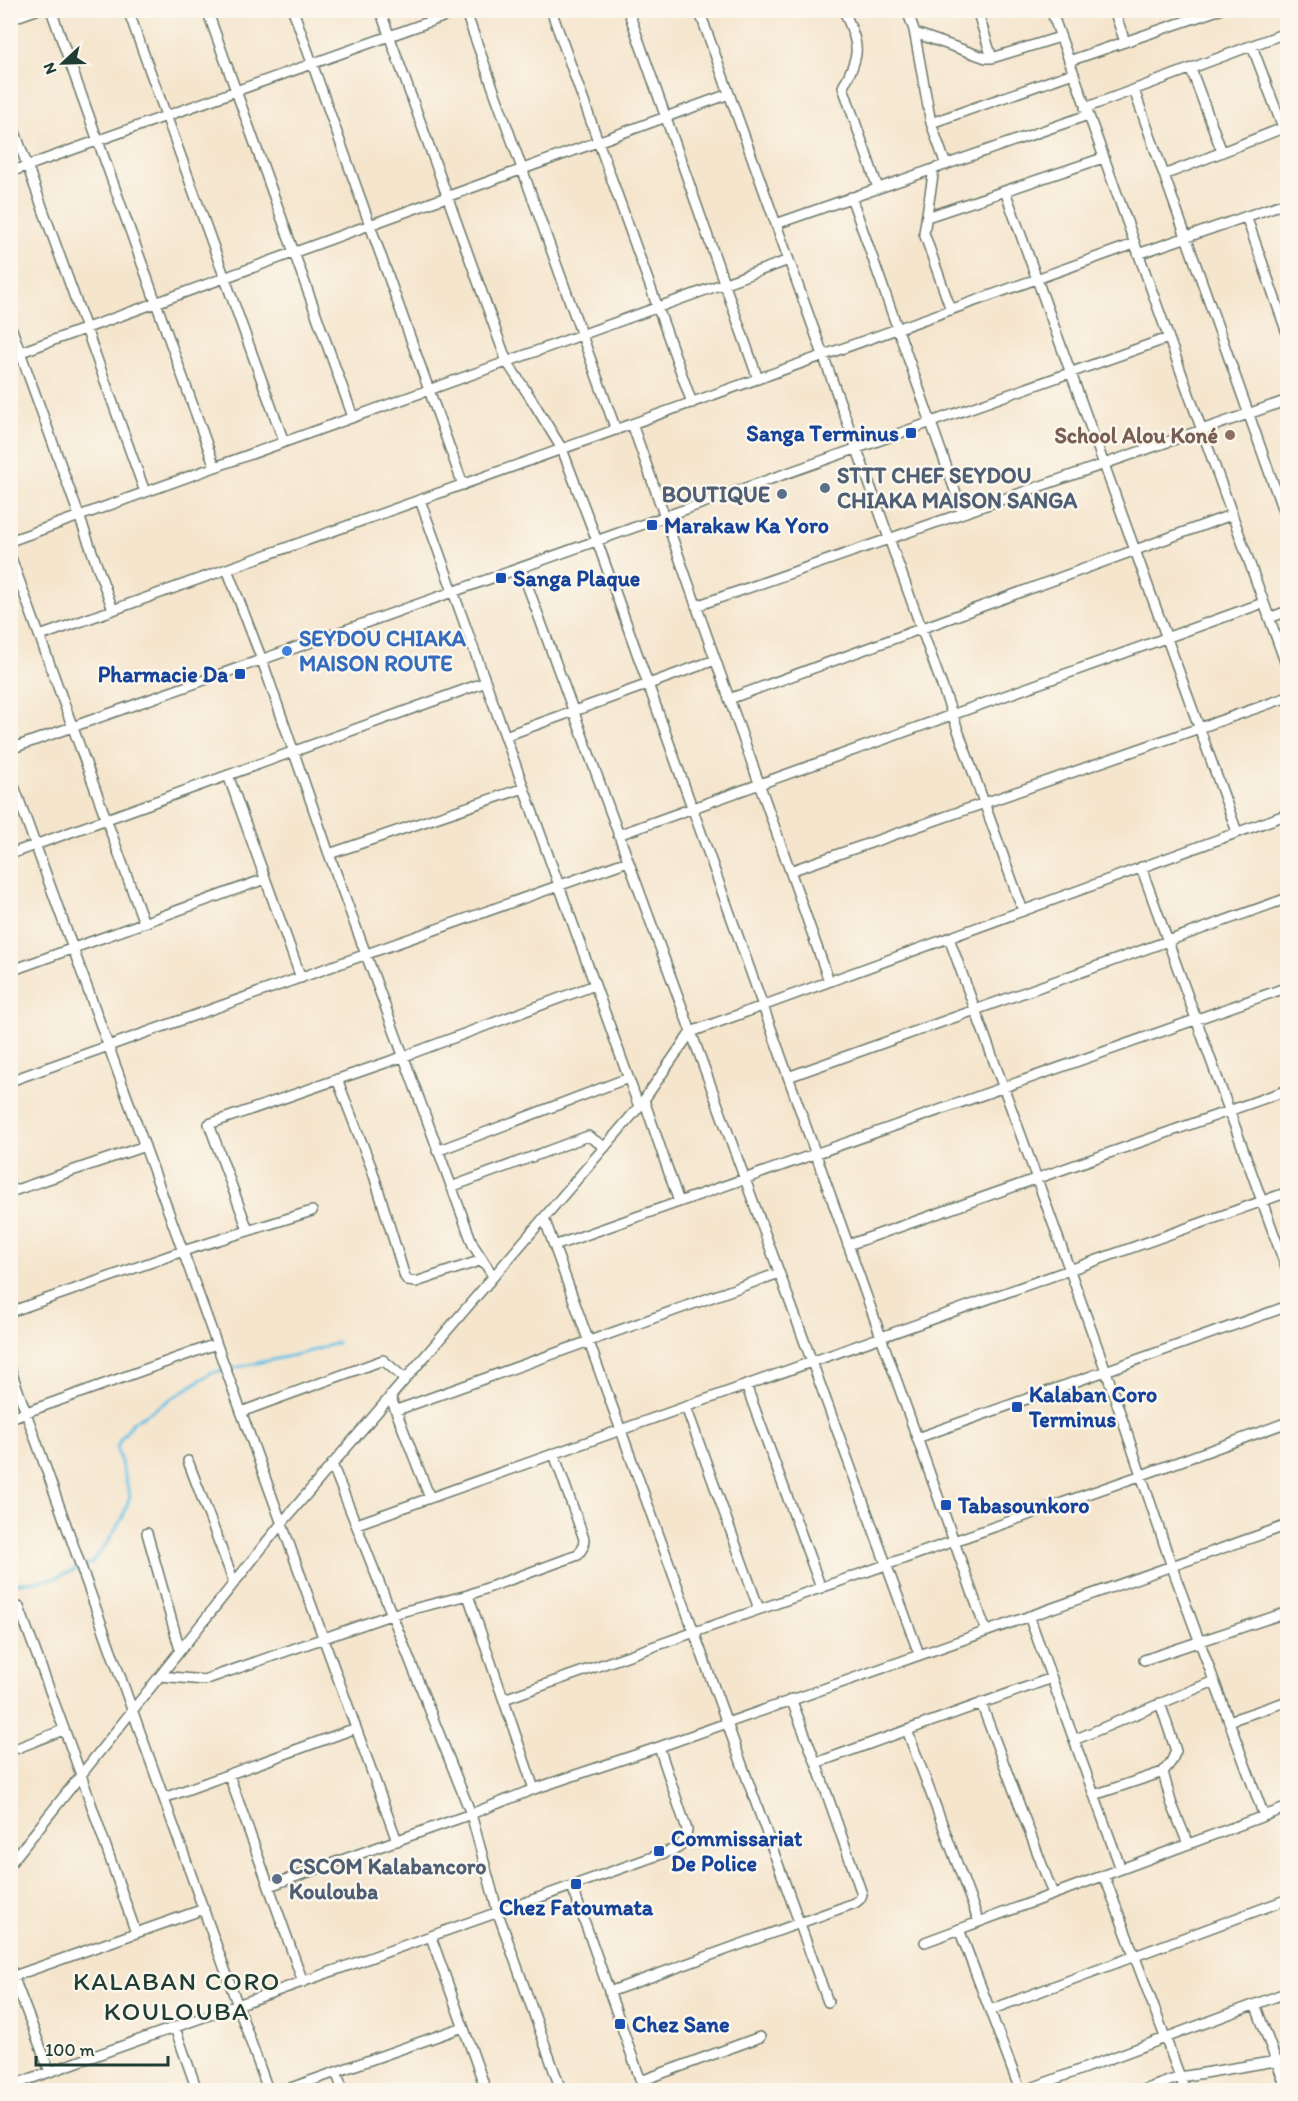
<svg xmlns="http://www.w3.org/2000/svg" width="1298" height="2101" font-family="Itim,sans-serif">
<rect width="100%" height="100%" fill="#fbf7ec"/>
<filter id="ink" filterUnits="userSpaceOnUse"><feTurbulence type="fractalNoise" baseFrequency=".0167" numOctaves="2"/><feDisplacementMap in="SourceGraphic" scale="12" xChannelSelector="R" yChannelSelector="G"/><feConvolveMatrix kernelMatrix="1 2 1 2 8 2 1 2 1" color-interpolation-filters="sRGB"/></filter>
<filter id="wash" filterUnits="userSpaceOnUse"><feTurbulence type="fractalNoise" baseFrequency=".008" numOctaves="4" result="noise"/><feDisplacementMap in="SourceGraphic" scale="24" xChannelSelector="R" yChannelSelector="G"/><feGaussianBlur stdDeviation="1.35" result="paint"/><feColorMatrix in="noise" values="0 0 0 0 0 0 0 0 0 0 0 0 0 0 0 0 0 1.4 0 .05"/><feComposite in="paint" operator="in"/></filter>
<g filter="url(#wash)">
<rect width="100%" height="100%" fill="#f5e5cd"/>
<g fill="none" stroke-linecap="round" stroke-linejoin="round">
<path stroke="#67c2e5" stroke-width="3" d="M10 1584 53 1579 91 1563 107 1543 123 1517 130 1496 117 1448 120 1440 133 1422 165 1403 211 1373 304 1353 337 1343"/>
</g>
</g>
<g filter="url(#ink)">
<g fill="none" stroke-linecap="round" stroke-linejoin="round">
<defs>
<path id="minor" d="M51 10 215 467
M128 10 284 442
M207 10 353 417
M293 10 463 485
M380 10 507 362 532 400 562 449 597 541 986 1631
M465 10 616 430
M551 10 692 403
M628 10 758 379
M699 10 1023 911
M844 10C859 48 862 50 843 87L878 188
M907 10 914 30 931 123 946 165
M977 10 992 58 1060 37
M1051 10 1288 670
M1114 10 1125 42
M10 19 36 10
M915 33 986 58H992
M1252 46 1283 128
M1069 61 1218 10
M1191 69 1222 152
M1134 90 1288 525
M1085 108 1288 32
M10 118 145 492
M931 123 1073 73
M934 169 924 233 951 310
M10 172 462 10
M1164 175 1288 126
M1005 191 1237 832
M851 197 963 513
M1246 216 1288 336
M927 217 1103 158
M776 224 1088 115
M1138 254 1288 202
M10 324 113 610
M10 356 729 94
M632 424 829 981
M420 500 639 1107
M10 541 789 260
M10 555 144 923
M521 568 919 1654
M227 569 262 660 329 854 473 1245 493 1276
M696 606 1288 400
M1269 618 1288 611
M40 636 1134 244
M729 699 1231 515
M505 736 715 660
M10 749 1168 338
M10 775 397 1841
M228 775 301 978
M618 835 1263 603
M10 854 486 682
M329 854 524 788
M1141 867 1288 1273
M790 871 1288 697
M949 938 1037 1179 1106 1371 1172 1567 1264 1816
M10 971 265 879
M788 1077 1288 898
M337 1079 372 1169 405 1277 408 1281 416 1282 482 1260
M10 1081 628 861
M644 1100 679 1202
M437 1151 628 1078
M451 1187 588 1136 605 1147
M10 1192 145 1146
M544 1218 828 2002
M248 1230 209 1124 402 1057 595 985
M848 1245 1288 1090
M554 1246 1288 987
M10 1312 183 1251 312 1211
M10 1368 268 2090
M746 1385 821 1588
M390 1396 430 1498
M686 1407 759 1609
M397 1410 779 1273
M241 1412 383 1360 405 1379
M10 1418 216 1344
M917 1438 1288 1306
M188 1461 234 1582
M332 1464 471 1814 498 1913 561 2090
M357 1524 1288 1192
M147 1533 180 1650
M468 1595 534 1789
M19 1607 81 1775 136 1933
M1029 1616 1121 1869
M1144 1660 1288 1612
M160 1676 204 1680 393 1614 468 1595 578 1555 583 1547 584 1539 554 1454
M504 1699 1142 1475 1288 1422
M981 1703 1053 1894
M1160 1703 1176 1751 1171 1762 1163 1772 1171 1802 1188 1844
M1229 1721 1288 1701
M907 1730 979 1922
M1074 1740 1214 1681
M10 1751 63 1730
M816 1763 1052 1678
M229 1775 303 1982
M1094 1795 1163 1772
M164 1798 356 1728
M10 1864 281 1524 639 1107 691 1032 1288 814
M1104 1875 1185 2090
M269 1886 471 1814 534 1789 659 1747 1288 1525
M572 1886 644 2090
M959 1929 1020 2090
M431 1937 486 2090
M925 1942 1288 1807
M10 1968 50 2072
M14 1976 204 1909
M609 1992 855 1903 860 1899 862 1894 816 1763 791 1699
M1255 2004 1287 2090
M990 2010 1288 1899
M175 2028 197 2090
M336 2072 343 2090
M641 2081 760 2037
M10 2086 678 1848 685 1840 687 1830 659 1747
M285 2090 463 2027
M1026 2090 1288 1992
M1144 2090 1180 2077 1288 2059"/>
</defs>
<use href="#minor" stroke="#6a786a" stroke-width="12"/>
<use href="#minor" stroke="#fff" stroke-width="9"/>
</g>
</g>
<g fill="#1a4fb4" stroke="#fbf7ec" stroke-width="2">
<rect x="905" y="427" width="12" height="12" rx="3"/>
<rect x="646" y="519" width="12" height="12" rx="3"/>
<rect x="495" y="572" width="12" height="12" rx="3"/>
<rect x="234" y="668" width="12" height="12" rx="3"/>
<rect x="1011" y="1401" width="12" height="12" rx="3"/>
<rect x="940" y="1499" width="12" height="12" rx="3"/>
<rect x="653" y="1845" width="12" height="12" rx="3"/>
<rect x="570" y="1878" width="12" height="12" rx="3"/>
<rect x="614" y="2018" width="12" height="12" rx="3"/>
</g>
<circle fill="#8d6e63" stroke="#fbf7ec" stroke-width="2" cx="1230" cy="435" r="6"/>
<g fill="#5c6f8a" stroke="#fbf7ec" stroke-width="2">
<circle cx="825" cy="488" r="6"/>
<circle cx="782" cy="494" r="6"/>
<circle cx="277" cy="1879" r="6"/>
</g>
<circle fill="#3f7fe0" stroke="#fbf7ec" stroke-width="2" cx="287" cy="651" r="6"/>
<g text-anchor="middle" stroke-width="5" stroke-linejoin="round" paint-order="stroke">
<g font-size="22" font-weight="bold" fill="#164399" stroke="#fbf7ec" text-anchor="start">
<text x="899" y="441" text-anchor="end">Sanga Terminus</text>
<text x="664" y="533">Marakaw Ka Yoro</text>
<text x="513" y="586">Sanga Plaque</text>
<text x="228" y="682" text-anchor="end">Pharmacie Da</text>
<text x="1029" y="1402">Kalaban Coro<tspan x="1029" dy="25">Terminus</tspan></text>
<text x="958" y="1513">Tabasounkoro</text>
<text x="671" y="1846">Commissariat<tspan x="671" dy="25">De Police</tspan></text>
<text x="576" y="1915" text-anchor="middle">Chez Fatoumata</text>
<text x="632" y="2032">Chez Sane</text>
</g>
<g font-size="22" font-weight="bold" fill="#785e54" stroke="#fbf7ec" text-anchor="end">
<text x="1218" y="443">School Alou Koné</text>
</g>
<g font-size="22" font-weight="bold" fill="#4e5e75" stroke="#fbf7ec" text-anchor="start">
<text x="837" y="483">STTT CHEF SEYDOU<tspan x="837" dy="25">CHIAKA MAISON SANGA</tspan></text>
<text x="770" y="502" text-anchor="end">BOUTIQUE</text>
<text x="289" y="1874">CSCOM Kalabancoro<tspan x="289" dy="25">Koulouba</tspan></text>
</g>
<g font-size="22" font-weight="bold" fill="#366cbe" stroke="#fbf7ec" text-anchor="start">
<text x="299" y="646">SEYDOU CHIAKA<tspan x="299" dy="25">MAISON ROUTE</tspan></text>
</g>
<g font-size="26" letter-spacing="1.5" fill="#1f3d34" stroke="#fbf7ec">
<text x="177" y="1990">KALABAN CORO<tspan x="177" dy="30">KOULOUBA</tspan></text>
</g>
</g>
<rect width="1298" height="2101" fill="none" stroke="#fbf7ec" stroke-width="36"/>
<g transform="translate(63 63) rotate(248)" stroke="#fbf7ec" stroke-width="4.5" paint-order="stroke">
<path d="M0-4.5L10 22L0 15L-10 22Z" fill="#1f3d34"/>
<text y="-9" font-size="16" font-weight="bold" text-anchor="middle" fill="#1f3d34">N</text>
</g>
<path d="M36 2056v9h132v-9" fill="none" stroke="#1f3d34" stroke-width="3"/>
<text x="45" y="2056" font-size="18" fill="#1f3d34" stroke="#fbf7ec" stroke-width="4.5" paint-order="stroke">100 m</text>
</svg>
